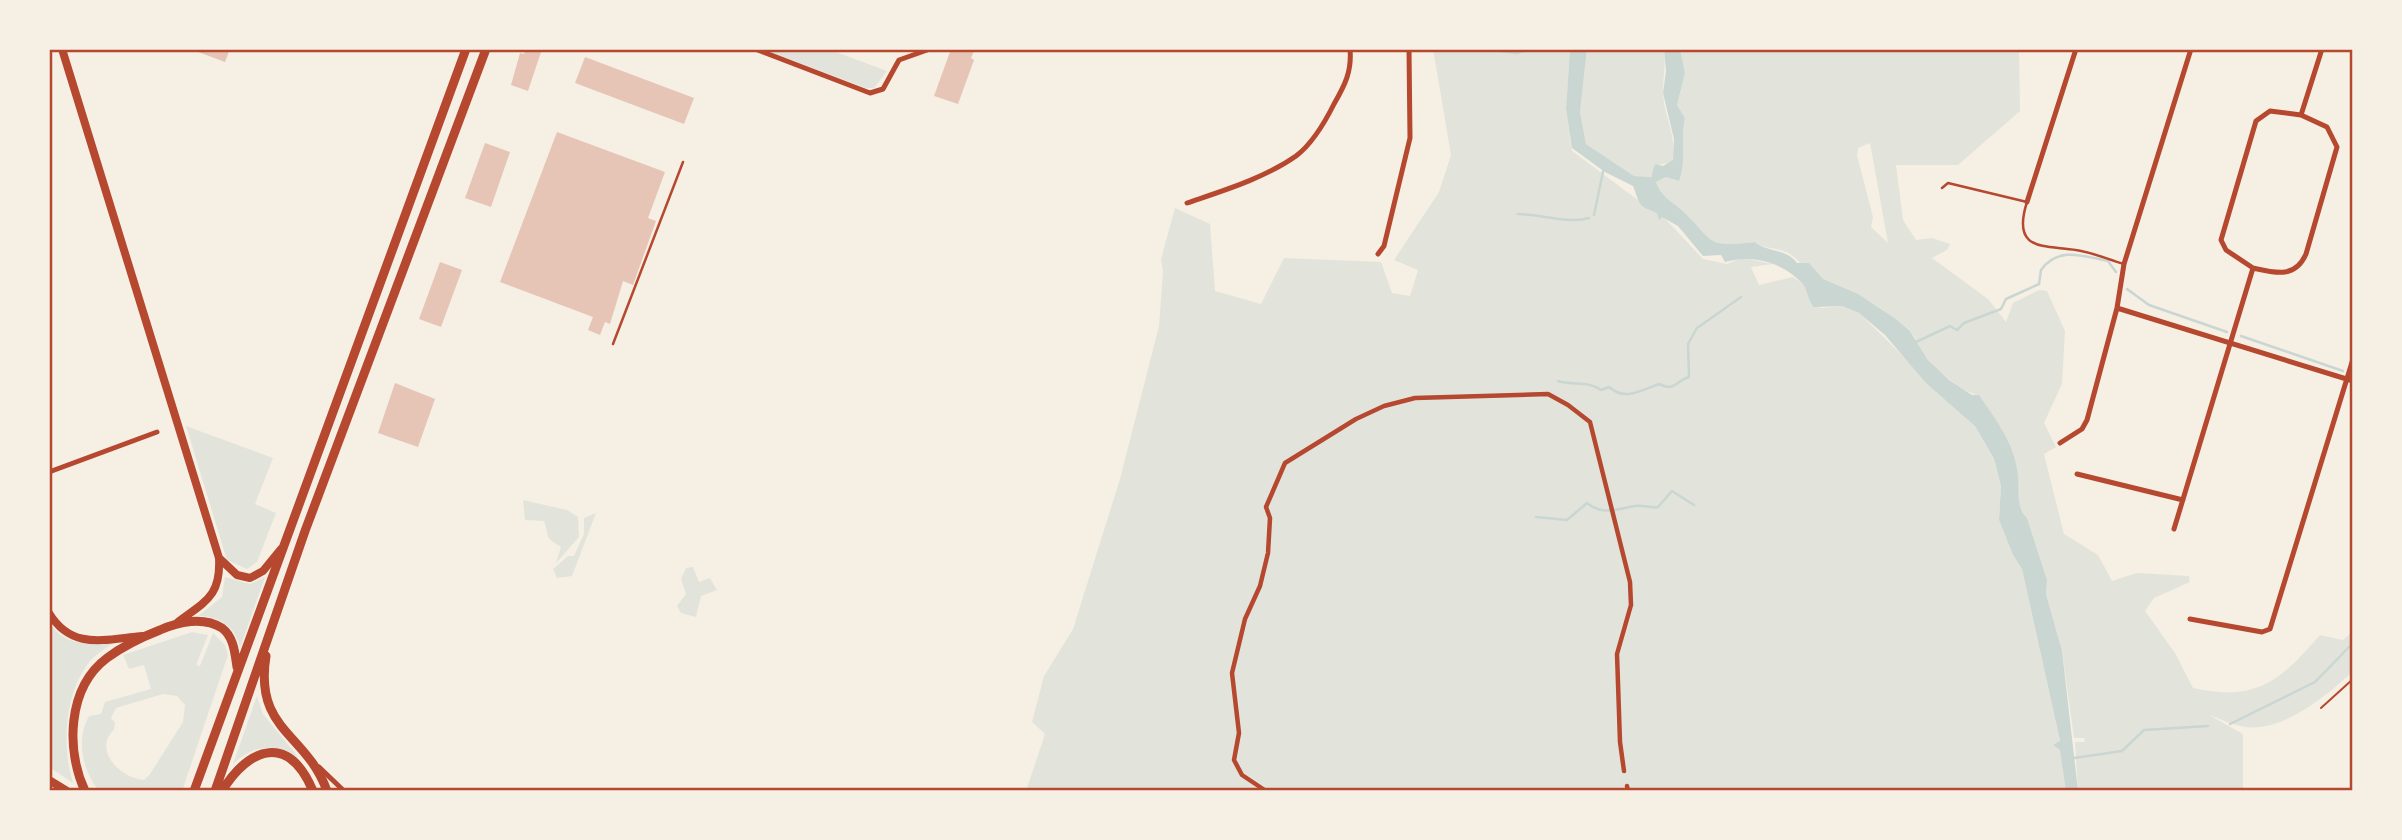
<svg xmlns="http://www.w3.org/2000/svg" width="2402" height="840" font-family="'DM Sans',sans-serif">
<rect width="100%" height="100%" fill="#f6efe4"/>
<path fill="#e2e4dc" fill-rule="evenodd" d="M762 49H828L887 71 874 88H866Z
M1433 49H1570L1566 109 1572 151 1650 209H1656L1703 259 1727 264 1742 258 1773 264 1751 267 1759 285 1793 277 1803 284 1820 308 1842 306 1859 313 1975 426 1994 460 2001 486 1999 520 2013 555 2022 569 2060 742 2066 791H1026L1045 734 1032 722 1044 676 1073 629 1120 479 1159 326 1163 271 1161 259 1175 208 1210 224 1215 291 1261 304 1284 258 1381 262 1392 293 1410 296 1418 270 1394 260 1439 192 1451 155Z
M1587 49H1664C1666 64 1663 78 1663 93 1664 118 1678 137 1672 162L1658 165 1650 177 1634 176 1586 144 1580 112Z
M1680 49H2019L2020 111 1958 165H1896L1903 220 1916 240 1932 238 1950 244 1947 250 1932 258 1988 299 2006 322 2013 303 2039 290 2047 291 2065 331 2062 384 2044 423 2056 447 2044 454 2064 534 2098 555 2112 581 2137 573 2189 576 2190 582 2154 598 2145 611 2175 653 2193 688C2257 702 2279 682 2320 635L2343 640 2353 631V671C2328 695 2283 732 2246 727 2234 726 2221 719 2209 715L2243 734V791H2078L2075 742H2085L2084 738H2074L2062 651 2046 594 2047 580 2027 518C2015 505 2020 491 2018 475 2015 443 1995 421 1979 395 1966 395 1936 370 1928 359 1920 349 1917 337 1907 328 1882 307 1853 291 1824 280 1811 275 1801 262 1790 254 1780 247 1765 250 1755 242 1706 247 1716 244 1685 213 1674 202 1661 198 1655 182L1666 177 1679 181C1687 161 1680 139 1685 118L1677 105 1685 73ZM1870 143 1888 243 1871 227 1873 217 1857 155 1858 148Z
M186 426 273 458 255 504 276 513 257 562 247 569 227 560Z
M523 500 567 510 578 517 579 537 556 563 561 547C543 536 550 537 544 521L525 520Z
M596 513 572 576 557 578 553 569 568 556H574L584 534V518Z
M693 567 699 582 710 578 717 590 701 596 696 617 681 613 677 606 686 594 681 579 686 568Z
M225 577 250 584 265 577 240 648C236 626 218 616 198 616L222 597Z
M49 623C68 648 88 644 117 641 106 648 95 654 87 665 64 697 62 747 73 783L49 767Z
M192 632 208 635 196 665 200 666 213 633 225 645 228 655 182 791H99C82 770 76 739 89 716L101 714 105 702 151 689 144 665 129 669 123 655ZM163 694 177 696 185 705 183 722 150 774 144 780C119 778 93 749 114 730L115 723 111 718 116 708Z
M257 696 263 714 299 758C275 742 254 745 233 764Z"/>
<path fill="#c9d6d2" d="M1570 49H1587L1580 112 1586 144 1634 176 1651 177 1655 164 1663 166 1673 160 1674 139 1663 93 1666 71 1664 49H1680L1685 73 1677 105 1685 118C1680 139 1687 161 1679 181L1666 177 1656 182C1661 198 1674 202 1685 213 1716 244 1706 247 1755 242 1768 253 1786 248 1797 263H1809L1823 279 1858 294 1896 319 1910 331 1928 360 1949 380 1972 395H1979C1996 420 2015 444 2018 475 2020 491 2015 506 2027 518L2047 580 2046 594 2062 651 2078 791H2066L2060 750 2053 745 2060 741 2022 569 2013 555 1999 520 2001 486 1994 459 1975 426 1926 383 1885 335 1859 313 1842 306 1814 307C1807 300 1808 289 1802 283 1782 262 1752 254 1725 262L1721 255 1703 256 1678 226 1662 217 1659 220 1657 213C1637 205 1641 206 1633 186L1605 172 1572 148 1566 109Z"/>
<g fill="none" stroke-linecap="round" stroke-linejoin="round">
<path stroke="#c9d6d2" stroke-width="2.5" d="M1494 50 1516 53 1532 49
M1518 214C1540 214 1569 224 1589 218
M1594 215 1604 167
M2127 289 2149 305 2227 332
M2241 336 2343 371
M1916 342 1950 326 1957 330 1964 323 2001 309 2006 299 2039 284 2041 270C2058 246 2083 256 2108 261L2116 272
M1558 381C1574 386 1587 380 1601 390L1609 387C1625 401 1640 391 1659 384 1676 392 1675 381 1689 377L1688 344 1697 328 1741 297
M1536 517 1567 520 1587 503C1603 516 1617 509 1635 506 1643 505 1650 508 1658 507L1672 491 1694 505
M2230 724 2315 682 2353 643
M2074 758 2122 751 2144 730 2208 726"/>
</g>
<path fill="#e6c5b7" d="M190 49H230L225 62Z
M526 49H542L528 91 511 85 520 53 524 54Z
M951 49 974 51 971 58 974 60 958 104 934 96Z
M585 57 694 98 684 124 575 83Z
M557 132 665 172 648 218 656 221 633 285 623 281 610 324 605 322 600 335 588 330 593 317 500 282Z
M485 143 510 152 491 207 465 198Z
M440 262 462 270 441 327 419 319Z
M395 383 435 399 418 447 378 433Z"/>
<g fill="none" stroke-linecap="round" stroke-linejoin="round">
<path stroke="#b5482f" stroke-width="2" d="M2321 708 2353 679"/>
<path stroke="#b5482f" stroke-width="2.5" d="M1942 188 1948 183 2027 202C2011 252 2044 245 2076 250 2092 252 2109 260 2124 264
M613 344 683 162"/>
<path stroke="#b5482f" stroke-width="4.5" d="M1627 786 1628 791
M1266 791 1242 775 1234 760 1239 733 1232 673 1245 619 1260 586 1268 553 1270 518 1266 507 1285 463 1356 419 1384 406 1415 398 1548 394 1568 405 1590 422 1630 582 1631 605 1617 654 1620 742 1624 771"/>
<path stroke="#b5482f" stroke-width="5" d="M755 49 870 93 883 89 899 60 930 49
M2027 202 2076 49
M1187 203C1222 191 1265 178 1296 156 1312 144 1325 122 1334 104 1345 85 1352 71 1350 49
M1378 254 1384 246 1410 138 1409 49
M2253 268 2226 250 2221 240 2256 121 2270 111 2301 115
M2117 308 2353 381
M2060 443 2082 429 2087 420 2117 308 2124 264 2191 49
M49 472 157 432
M2077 474 2183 500
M2174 529 2253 268C2275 273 2295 279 2306 254L2337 147 2327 127 2301 115 2322 49
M2190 619 2262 632 2270 629 2353 359
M319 767 344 791"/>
<path stroke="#b5482f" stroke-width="8" d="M62 49 219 558C221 596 206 601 178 622
M219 558 237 575 250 578 263 571 281 549
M49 613C72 651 105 639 143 636
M49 780 67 791"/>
<path stroke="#b5482f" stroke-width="9" d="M266 656C254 731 306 732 327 791
M85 791C66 750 67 688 107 658 123 646 142 637 160 630 178 622 203 616 222 628 234 637 235 654 237 667
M194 791 466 49
M215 791 305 531 486 49
M222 791C250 746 289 734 313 791"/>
</g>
<rect width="2402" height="840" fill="none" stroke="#f6efe4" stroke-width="102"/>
<rect x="51" y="51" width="2300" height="738" fill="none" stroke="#b5482f" stroke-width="2.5"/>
</svg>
